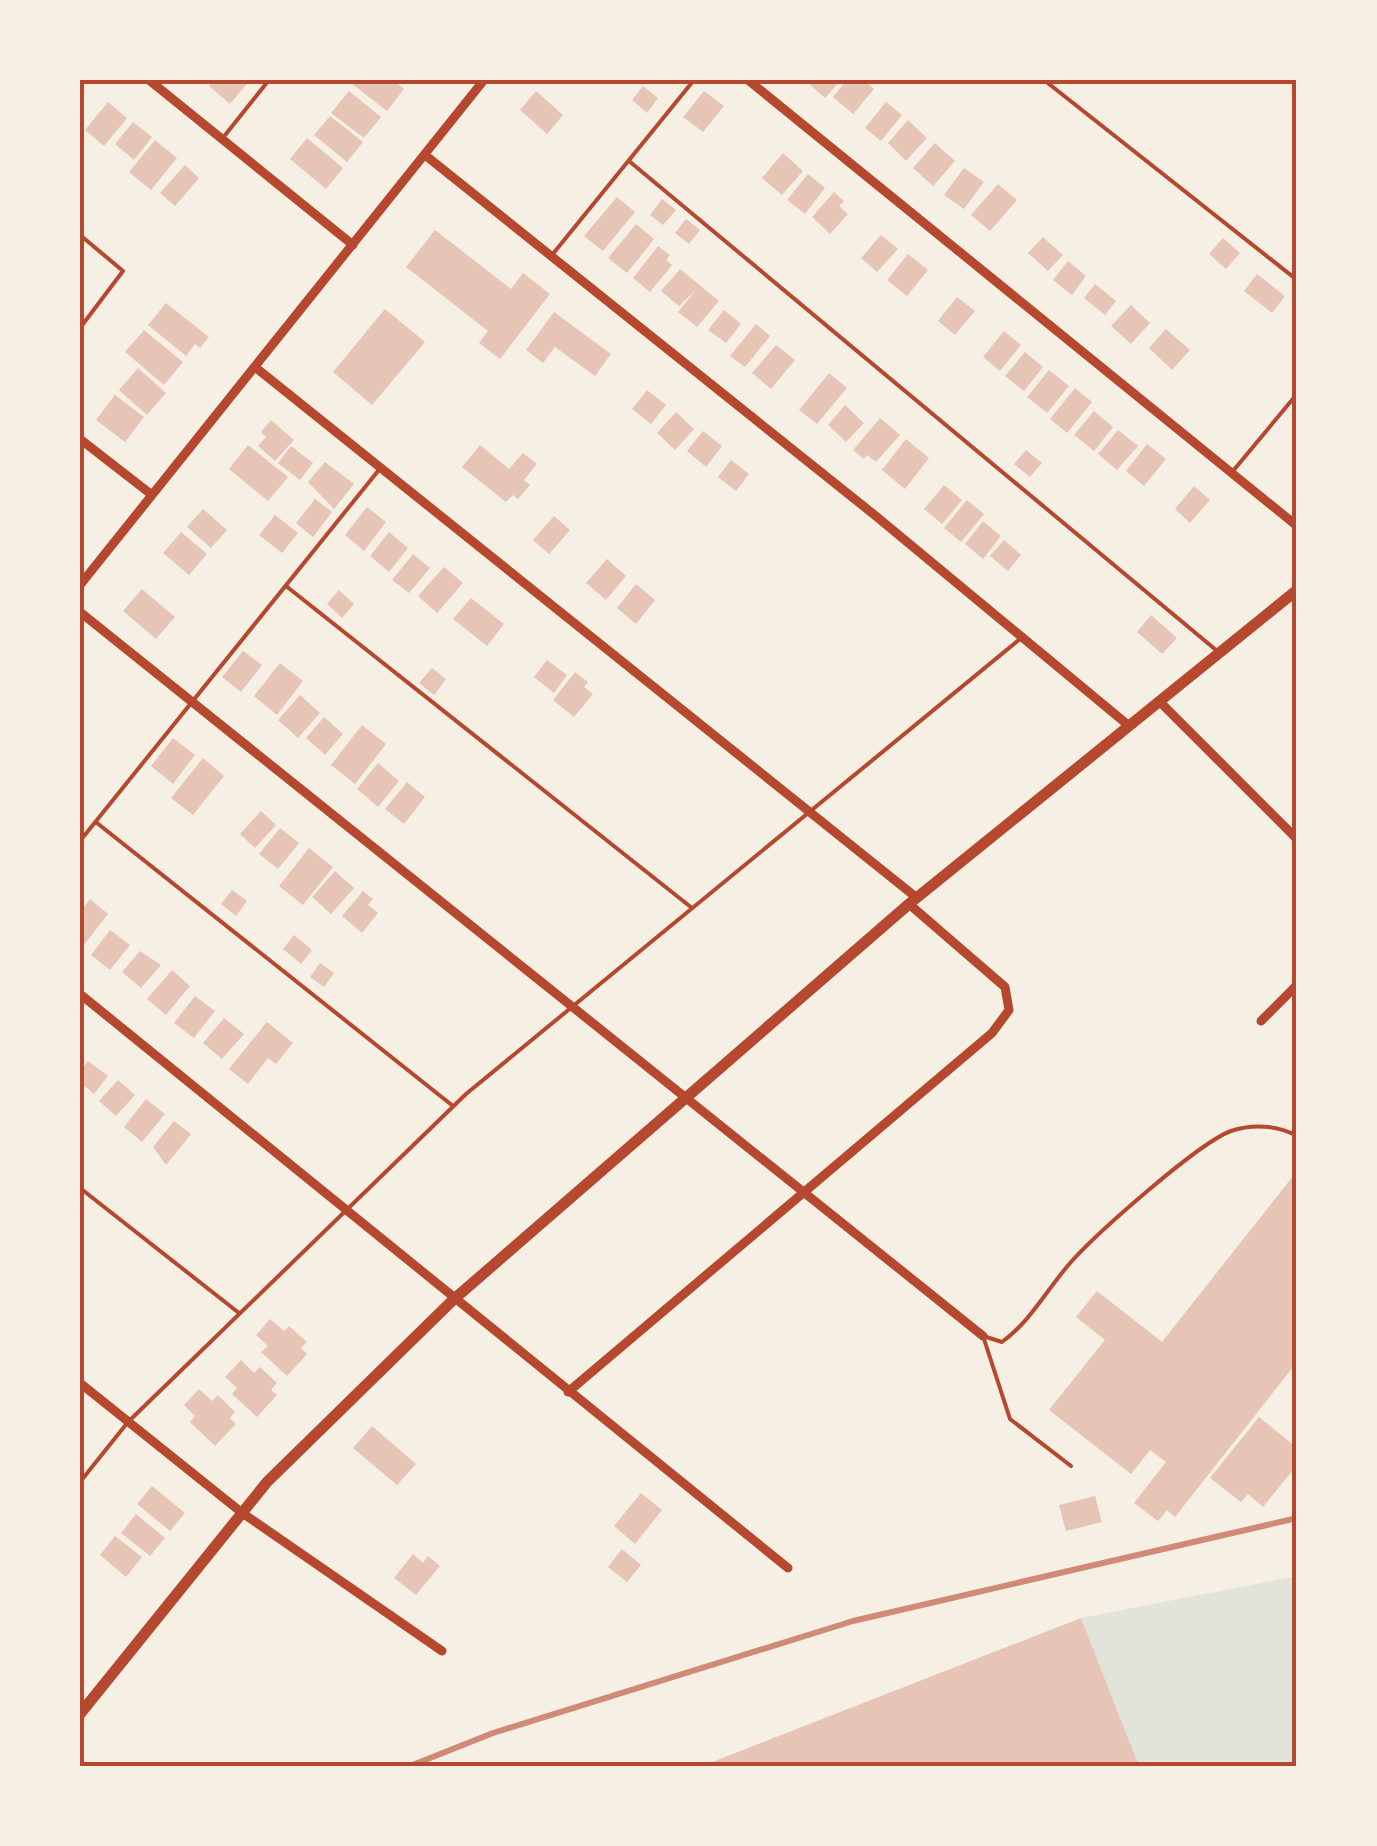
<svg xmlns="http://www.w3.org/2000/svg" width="1377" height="1846" font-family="Helvetica,sans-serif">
<rect width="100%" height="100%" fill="#f6efe4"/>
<path fill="#e2e4dc" d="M1297 1576V1766H1139L1081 1618Z"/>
<path fill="#e6c5b7" d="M214 80H250L230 104 209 86Z
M347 80H393L404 89 387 111Z
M805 80H841L825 98Z
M847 80H863L874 89 853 114 833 97Z
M643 86 658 98 647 113 632 100Z
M349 91 381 117 364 138 331 113Z
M536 91 563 115 547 134 520 110Z
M704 91 724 106 703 132 683 117Z
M108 102 127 118 104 146 85 130Z
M886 102 902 115 881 141 865 128Z
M330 116 363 142 347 162 314 135Z
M908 120 927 138 906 161 888 143Z
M133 122 152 137 134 160 115 144Z
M307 138 343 168 326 189 290 159Z
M155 140 177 158 151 190 129 172Z
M935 143 955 161 933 186 913 168Z
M783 153 803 171 782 195 762 178Z
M185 165 199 178 175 206 160 193Z
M964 168 984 182 964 209 944 195Z
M808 174 825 188 805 214 787 200Z
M998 184 1017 200 990 231 971 215Z
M834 192 844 201 839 206 848 214 830 234 812 217Z
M617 197 635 212 603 251 584 236Z
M662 199 676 210 663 225 650 215Z
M686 219 700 230 689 244 675 233Z
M636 224 654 239 627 273 608 258Z
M435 230 511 289 523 273 550 294 500 359 479 343 488 331 406 267Z
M881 235 898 249 877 272 861 258Z
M1043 237 1063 255 1048 271 1028 253Z
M1223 238 1240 253 1226 269 1209 254Z
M658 246 670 255 666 260 672 265 650 292 633 278Z
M908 254 928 270 907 296 887 280Z
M1068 261 1086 276 1072 295 1053 280Z
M680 269 719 301 697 327 678 312 696 290 679 306 661 291Z
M1257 274 1285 296 1272 313 1244 291Z
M1095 284 1116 301 1105 315 1084 298Z
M957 297 975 311 955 335 938 321Z
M166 303 209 337 200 348 195 344 186 356 148 325Z
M1131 305 1150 323 1131 344 1111 326Z
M385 309 425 342 372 405 333 372Z
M724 310 741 324 726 343 708 330Z
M554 312 611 354 595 376 555 347 543 363 526 350Z
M756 324 770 336 745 367 730 356Z
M1166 329 1190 350 1172 370 1149 348Z
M144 330 183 362 164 385 125 352Z
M1004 331 1021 345 1000 371 983 357Z
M776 345 795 360 771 389 752 373Z
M1025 352 1043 367 1024 391 1005 376Z
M138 368 166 393 147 415 119 390Z
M1049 370 1069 386 1047 413 1027 397Z
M829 373 847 388 817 424 799 410Z
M1075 388 1092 402 1067 433 1050 419Z
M647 390 666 405 651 424 632 409Z
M115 395 144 417 125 442 96 420Z
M845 405 864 423 846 442 828 425Z
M1094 411 1113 427 1094 451 1074 435Z
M676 412 694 429 675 450 657 433Z
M880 418 900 435 876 462 867 455 864 459 853 450Z
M271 420 294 440 275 461 258 446 266 437 261 432Z
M1118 430 1138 446 1117 470 1098 454Z
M703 431 722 446 706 467 687 451Z
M906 439 929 458 905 489 882 470Z
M1147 444 1166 459 1144 486 1126 471Z
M248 445 288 477 268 501 229 469Z
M480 445 509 469 523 453 537 464 524 480 530 485 518 499 513 495 506 502 462 467Z
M291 446 313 463 300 480 278 463Z
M1026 450 1042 463 1030 477 1014 464Z
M731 460 749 474 736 491 718 477Z
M325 462 354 484 334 509 308 482Z
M944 485 962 500 942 524 924 509Z
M1194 486 1210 500 1190 523 1175 509Z
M315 499 332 512 313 537 296 523Z
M967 500 984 514 961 542 944 528Z
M367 507 386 522 364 551 345 535Z
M203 509 227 530 211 548 187 527Z
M275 515 298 533 282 553 259 535Z
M554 516 570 530 549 554 533 540Z
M983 521 1001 536 983 559 965 544Z
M181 532 207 554 189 575 163 553Z
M389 532 408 548 389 572 370 556Z
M1004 540 1021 555 1008 571 990 556Z
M413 554 430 568 409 593 392 580Z
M607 559 626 576 606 600 586 583Z
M444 567 463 583 437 613 418 596Z
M636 584 655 600 636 624 617 608Z
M142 589 175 617 156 639 123 611Z
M339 590 354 604 342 618 327 604Z
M471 598 504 624 487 646 453 619Z
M1151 615 1177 638 1162 654 1137 632Z
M243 651 262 665 241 692 222 677Z
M547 660 567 675 554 693 534 677Z
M280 663 303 681 277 715 254 696Z
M432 668 446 679 434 695 419 683Z
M575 672 588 682 584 687 593 694 574 717 553 700Z
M300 695 320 713 298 738 278 720Z
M324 717 343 734 325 755 306 738Z
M362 725 386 744 355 784 331 765Z
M173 738 195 755 173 784 151 766Z
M203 758 224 776 193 815 171 798Z
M378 763 399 781 378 807 357 789Z
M407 782 425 797 404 824 385 809Z
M261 811 276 825 255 848 240 834Z
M280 828 299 843 278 869 259 854Z
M309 848 333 867 303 905 279 886Z
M335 871 354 888 331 914 312 897Z
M232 890 247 901 236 916 221 904Z
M363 891 373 899 368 905 378 913 362 933 342 916Z
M90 899 108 914 80 950V912Z
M110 930 130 945 110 970 91 955Z
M294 935 312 950 301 964 283 949Z
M140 951 161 965 141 988 122 972Z
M320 963 334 973 324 987 310 977Z
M172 970 190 986 166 1015 147 999Z
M195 996 215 1011 194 1038 174 1023Z
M224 1018 244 1034 222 1059 203 1043Z
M267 1022 293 1043 276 1064 268 1058 248 1084 229 1069Z
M88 1061 108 1076 94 1094 80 1082V1071Z
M118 1080 135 1095 116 1116 99 1101Z
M146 1099 165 1114 142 1142 124 1127Z
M174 1121 191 1134 166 1165 153 1147Z
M1297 1171V1362L1175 1517 1167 1510 1158 1521 1134 1503 1166 1462 1150 1450 1131 1474 1049 1410 1105 1340 1076 1317 1097 1291 1162 1342Z
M270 1319 284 1331 289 1326 307 1342 301 1348 307 1354 287 1376 261 1352 268 1346 256 1335Z
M241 1360 254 1373 260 1367 277 1383 271 1390 277 1395 257 1417 232 1394 237 1388 225 1377Z
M199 1389 212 1401 218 1395 235 1412 230 1418 236 1424 215 1446 190 1422 195 1416 184 1405Z
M1259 1417 1297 1448V1465L1263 1507 1248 1494 1241 1502 1210 1478Z
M372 1426 416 1464 397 1485 353 1448Z
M152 1486 185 1513 170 1531 137 1504Z
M641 1493 662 1510 635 1544 614 1526Z
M1095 1496 1102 1522 1066 1531 1059 1505Z
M136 1514 165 1538 150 1556 121 1533Z
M115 1536 142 1557 126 1577 100 1555Z
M622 1549 641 1565 627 1582 608 1567Z
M413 1554 423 1563 428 1556 440 1566 416 1595 394 1578Z
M1081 1618 1139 1766H702Z"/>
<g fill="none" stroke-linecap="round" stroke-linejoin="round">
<path stroke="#b5482f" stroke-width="4" d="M1044 80 1297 280
M222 139 269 80
M629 161 1216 650
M80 235 123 271 80 328
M552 255 694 80
M1233 471 1297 394
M286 586 692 908
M97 823 453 1106
M80 841 378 471
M80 1188 239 1313
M983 1336 1002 1342C1031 1321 1047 1289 1071 1262 1096 1234 1198 1143 1231 1131 1252 1124 1277 1125 1297 1136
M983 1336 1010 1419 1071 1466
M80 1482 128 1422 466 1094 1020 639"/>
<path stroke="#b5482f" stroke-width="9" d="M149 80 353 245
M748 80 1297 526
M425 155 877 517 1128 725
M255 367 917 898
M80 439 152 495
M80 585 484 80
M80 612 983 1336
M1160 702 1297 839
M80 994 788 1568
M1261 1021 1297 985
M80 1383 241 1512 442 1651
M568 1392 992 1033 1009 1010 1005 987 909 904"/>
<path stroke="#b5482f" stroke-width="11" d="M80 1714 267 1482 453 1300 909 904 1297 590"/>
<path stroke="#cf8b77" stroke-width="6" d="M410 1766 493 1733 853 1621 1297 1518"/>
</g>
<rect width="1377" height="1846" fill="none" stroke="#f6efe4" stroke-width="165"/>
<rect x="82" y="82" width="1212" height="1682" fill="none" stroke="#b5482f" stroke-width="4"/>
</svg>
